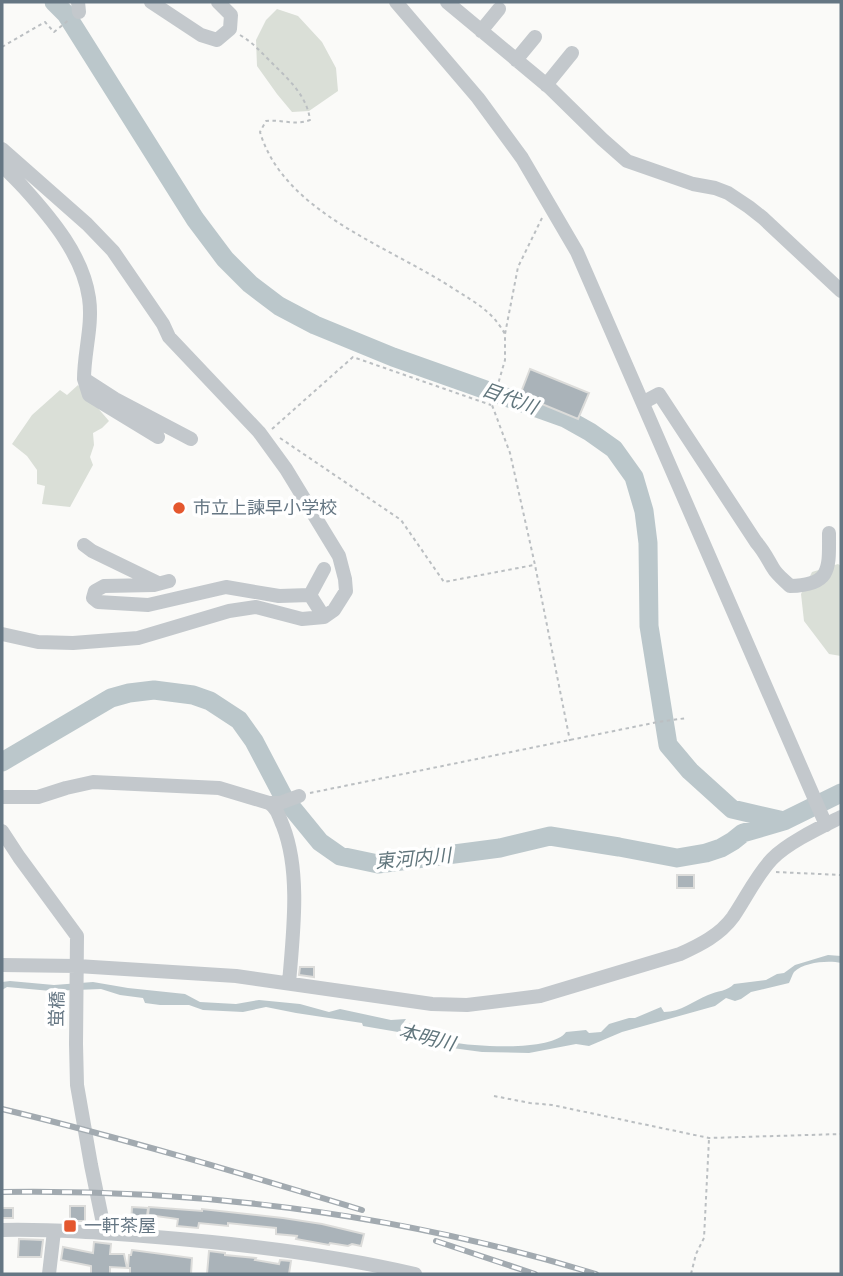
<svg xmlns="http://www.w3.org/2000/svg" width="843" height="1276" font-family="'Public Sans','Noto Sans JP',sans-serif">
<rect width="100%" height="100%" fill="#fafaf8"/>
<path fill="#dadfd7" d="M277 9 298 16 322 42 336 68 338 91 309 111 292 112 277 94 257 66 256 40 266 20Z
M78 385 109 421 102 428 93 433 94 445 90 457 93 465 70 507 42 504 45 486 37 484V470L27 456 12 444 32 415 60 390 67 395Z
M838 564 841 566V656L829 654 804 621 801 594 812 572Z"/>
<path fill="#bbc7cb" d="M828 955 841 956V963C829 960 804 962 794 972 792 975 791 979 789 983L751 992 741 999 735 1001 726 998 715 1006 622 1032 589 1046 576 1044 529 1053 482 1052 437 1046 399 1036 398 1032 363 1026 362 1023 296 1013 266 1007 243 1012 203 1010 189 1005H160L145 1003 143 998 120 995 101 989 51 991 7 987 2 990V982L10 981 54 985 93 982 128 988 185 994 200 1002 236 1004 259 1000 300 1004 329 1012 340 1009 391 1020 406 1019 401 1026 412 1023 408 1030C431 1046 550 1056 566 1032L586 1030 589 1033 601 1032 609 1024 629 1018H635L661 1007 664 1012C681 1012 693 1001 708 995 717 991 728 991 734 984L766 980 777 974 784 973 795 965Z"/>
<g fill="none" stroke-linecap="round" stroke-linejoin="round">
<path stroke="#bbc7cb" stroke-width="19" d="M54 2 66 14 195 219 225 259 250 284 279 306 315 325 393 357 565 418 590 432 614 449 634 477 644 511 648 543 649 626 668 745 690 771 732 809 784 821
M2 762 111 698 129 693 154 690 193 695 210 701 239 720 254 741 284 798 320 842 340 856 378 864 500 848 550 836 619 847 677 858 706 853 721 848 733 841 743 833 784 821 841 793"/>
</g>
<path fill="#aab3b9" stroke="#dcdcda" stroke-width="2" d="M530 369 589 393 578 419 520 395Z
M677 875H694V888H677Z
M300 967H314V977L299 975Z
M70 1206H85V1221H70Z
M132 1207 148 1208 146 1225 131 1224Z
M149 1207 202 1211V1209L283 1218 322 1224 364 1234 361 1246 352 1244 348 1246 330 1243 329 1245 296 1239 297 1236 276 1234V1228L228 1223V1226L199 1223 198 1228 177 1226 178 1219 148 1215Z
M2 1208H13V1218H2Z
M19 1239 43 1240 41 1257H18Z
M94 1242 111 1244 110 1254H124L127 1268 110 1267V1274H91V1266L61 1260 63 1247 93 1253Z
M132 1250 192 1258 191 1274H130V1268H128L129 1255H131Z
M209 1251 225 1253V1255L256 1258 255 1260 279 1264 280 1260 291 1261 289 1274H207Z"/>
<g fill="none" stroke-linecap="round" stroke-linejoin="round">
<path stroke="#bbbfc2" stroke-width="2" stroke-dasharray="3.5 3.5" stroke-linecap="butt" d="M240 35C252 42 260 51 270 61 287 78 307 95 310 120 295 126 281 119 266 121L260 132C284 213 389 246 454 289 476 303 492 311 505 334
M2 47 45 22 54 32 70 19
M542 218 518 267 505 334V360L492 405 510 453 535 565 570 741
M272 429 353 357 491 405
M280 438 401 520 444 582 534 565
M310 793 658 722 687 718
M776 872 841 875
M494 1096 530 1103 552 1105 709 1138 841 1134
M691 1274 696 1254 704 1238 709 1139"/>
<path stroke="#c3c8cc" stroke-width="14" d="M78 2 79 12
M151 2 201 35 217 40 230 29 231 15 218 2
M396 2 478 98 522 158 577 252 826 825
M447 2 549 87 602 139 627 161 693 184 715 188 728 193 749 207 763 218 841 291
M481 31 499 9
M516 60 535 37
M546 85 572 53
M2 149 87 224 113 251 163 324 169 337 259 432 286 469 339 556 345 579 346 591 334 610 324 617 302 619 256 607 229 611 138 638 73 643 38 642 2 634
M2 165C9 173 17 180 24 188 52 219 83 256 89 298 93 325 84 352 84 379L115 399 191 439
M84 379 89 395 158 437
M644 402 659 394 756 542C764 551 767 558 773 568 777 575 784 580 790 586 832 585 829 568 829 533
M84 545 92 551 158 583
M169 581 154 585 104 586 95 591 93 598 98 602 148 605 226 587 279 596 310 595
M324 617 310 595 324 569
M2 797H38L66 788 93 782 219 788 269 803H280L299 796
M269 803C278 809 279 817 283 826 301 872 293 934 289 983
M2 831 19 857 77 936 76 1044 77 1085 91 1165 105 1233
M2 965 77 966 236 976 432 1004 467 1005 540 996 680 954C700 945 720 935 733 917 746 898 756 876 772 859 787 843 821 827 841 817
M2 1230C53 1229 105 1233 156 1237 243 1244 330 1254 415 1274
M49 1274 54 1231"/>
<defs>
<path id="rail" d="M2 1109C123 1138 243 1174 362 1210
M2 1192C205 1189 401 1214 596 1274
M436 1241 535 1274"/>
</defs>
<use href="#rail" stroke="#a2aab0" stroke-width="6"/>
<use href="#rail" stroke="#fff" stroke-width="3.5" stroke-dasharray="10" stroke-linecap="butt"/>
</g>
<g fill="#e4572e" stroke="#fff" stroke-width="2.5">
<circle cx="179" cy="508" r="7"/>
<rect x="63" y="1219" width="14" height="14" rx="3.5"/>
</g>
<g text-anchor="middle" stroke-width="7" stroke-linejoin="round" paint-order="stroke">
<g font-size="18" fill="#657683" stroke="#fff" text-anchor="start">
<text x="193" y="514">市立上諫早小学校</text>
<text x="84" y="1232">一軒茶屋</text>
</g>
<g font-size="18" fill="#657683" stroke="#fff">
<text transform="translate(57 1009) rotate(-88)" y="6">蛍橋</text>
</g>
<g font-size="19" font-style="italic" fill="#60757c" stroke="#fff">
<text transform="translate(510 398) rotate(20)" y="7">目代川</text>
<text transform="translate(413 858) rotate(-5)" y="7">東河内川</text>
<text transform="translate(427 1037) rotate(14)" y="7">本明川</text>
</g>
</g>
<rect width="843" height="1276" fill="none" stroke="#657683" stroke-width="7"/>
</svg>
